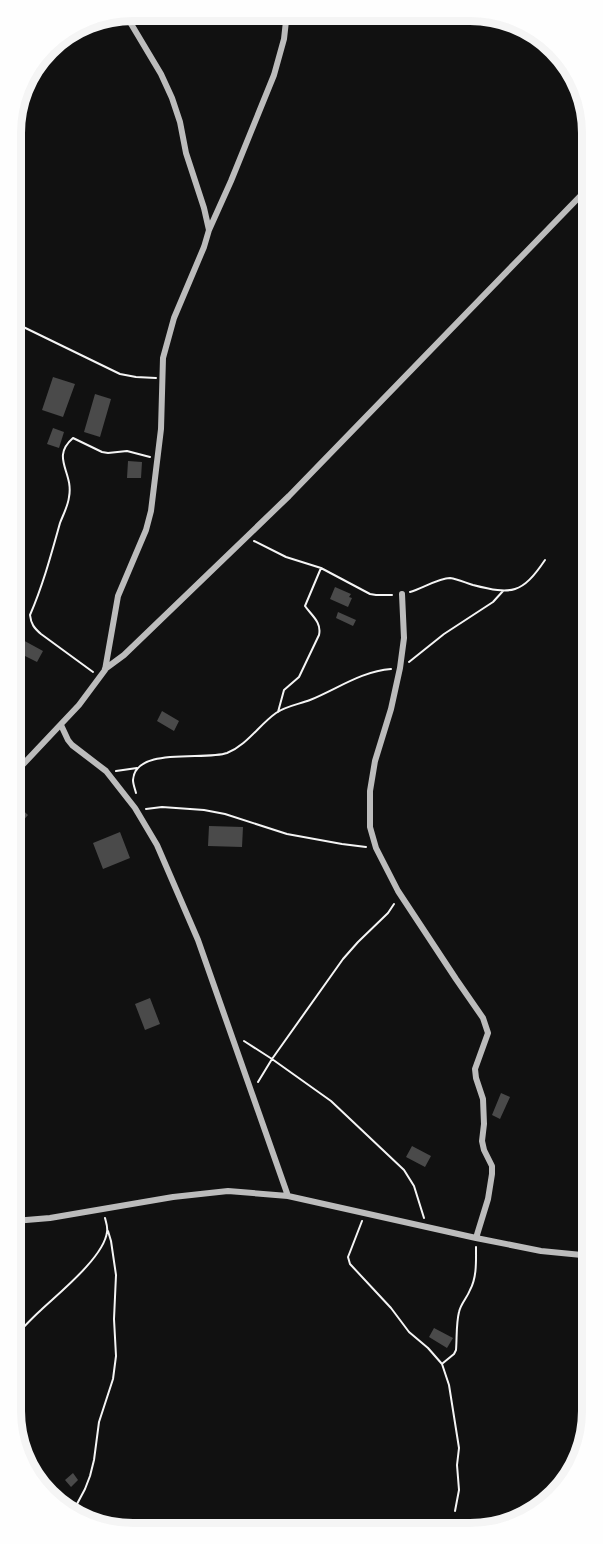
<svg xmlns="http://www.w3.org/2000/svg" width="603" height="1544" font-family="Montserrat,sans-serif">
<rect width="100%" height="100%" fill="#111"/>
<path fill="#4a4a4a" d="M53 377 75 384 63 417 42 410Z
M95 394 111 399 100 437 84 432Z
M53 428 64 432 59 448 47 444Z
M128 461 142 462 141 478H127Z
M335 587 351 594 349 597 352 598 348 607 330 599Z
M338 612 356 620 353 626 336 618Z
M21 639 43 651 37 662 15 651Z
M162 711 179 721 174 731 157 721Z
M15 803 28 815 13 832V805Z
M209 826 243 827 242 847 208 846Z
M120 832 130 858 103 869 93 843Z
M150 998 160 1024 145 1030 135 1004Z
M501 1093 510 1097 500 1119 492 1115Z
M412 1146 431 1156 425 1167 406 1157Z
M434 1328 453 1338 447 1348 429 1337Z
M73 1473 78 1480 71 1487 65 1480Z"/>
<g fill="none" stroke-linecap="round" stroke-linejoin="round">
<path stroke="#f5f5f5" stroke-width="2" d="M11 321 120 374 136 377 156 378
M254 541 286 557 321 568 370 594 376 595H392
M410 592C421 589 439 578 450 578 458 579 466 583 473 585 512 595 522 594 545 560
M409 662 444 634 493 602 503 591
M93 672 41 634C34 628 31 624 30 615 43 585 51 555 60 523 63 515 68 506 69 497 74 472 50 458 73 438L102 452 108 453 127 451 150 457
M278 712 284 690 299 677 319 635C322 622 311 615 305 606L321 568
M116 771 137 768
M136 793C135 789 133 784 133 780 135 746 205 761 227 753 247 745 259 725 276 713 286 706 300 704 310 700 337 689 362 671 391 669
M146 809 162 807 204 810 225 814 287 834 342 844 366 847
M244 1041 272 1059 331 1101 404 1170 414 1186 424 1218
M258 1082 272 1059 343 959 358 942 388 913 394 904
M362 1221 350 1252 348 1257 350 1264 391 1308 409 1332 428 1348 442 1364 449 1385 459 1448 457 1465 459 1490 455 1511
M14 1337C23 1328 31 1319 41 1310 59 1293 104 1257 107 1232 108 1227 106 1222 105 1218
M443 1363 454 1354 456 1350C457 1338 456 1324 459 1312 461 1303 467 1298 470 1290 477 1277 476 1261 476 1247
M71 1511 77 1504 85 1489 90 1476 94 1460 99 1422 113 1379 116 1356 114 1319 116 1275 111 1241 108 1231"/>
<path stroke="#bcbcbc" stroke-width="6" d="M209 230 231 181 274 75 284 39 287 12
M402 594 404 638 400 668 391 709 375 761 370 791V827L376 848 398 891 456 979 483 1018 488 1033 475 1069 476 1078 483 1099 484 1124 482 1141 484 1150 492 1166V1174L488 1199 476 1238
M105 669 124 655 289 496 589 187
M61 725 68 740 72 745 106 771 135 808 157 845 198 940 288 1196
M13 775 79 705 105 670 118 596 146 530 151 511 161 429 163 358 174 318 204 247 209 230 204 208 186 153 180 122 172 98 161 74 124 12
M14 1221 50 1218 173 1197 228 1191 288 1196 476 1238 541 1251 592 1256"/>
</g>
<path d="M0 0H603V1544H0ZM133 21H470A112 112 0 0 1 582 133V1411A112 112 0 0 1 470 1523H133A112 112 0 0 1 21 1411V133A112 112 0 0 1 133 21Z" fill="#fefefe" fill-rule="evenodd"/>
<path fill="none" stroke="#f5f5f5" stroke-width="8" d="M133 21H470A112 112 0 0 1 582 133V1411A112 112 0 0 1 470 1523H133A112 112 0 0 1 21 1411V133A112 112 0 0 1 133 21Z"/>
</svg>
